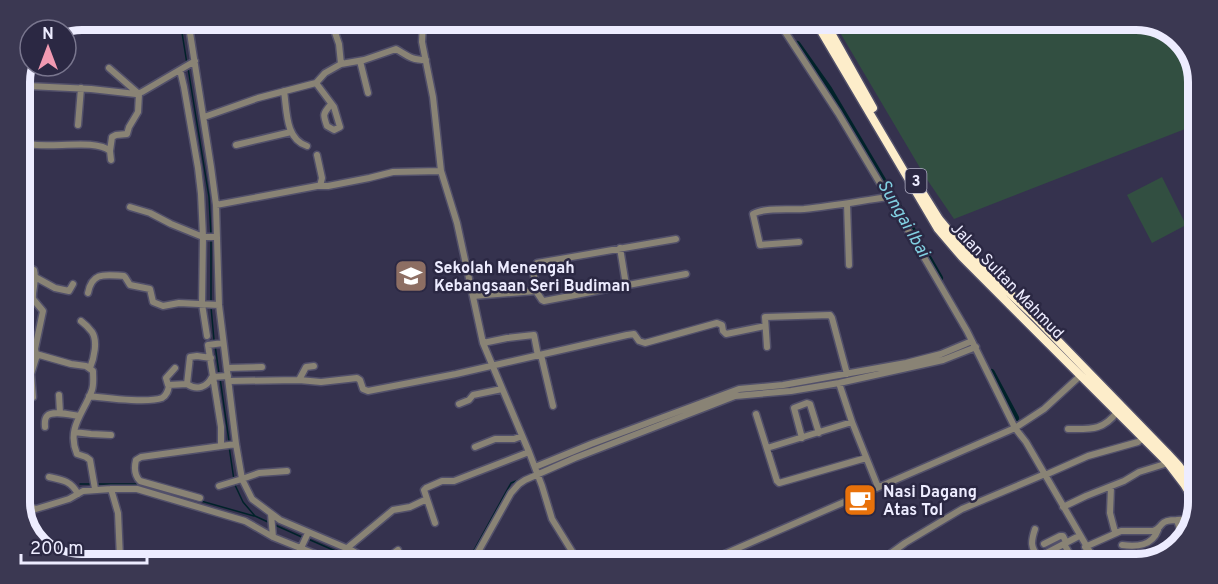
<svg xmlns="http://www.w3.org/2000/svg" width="1218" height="584" font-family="Overpass,sans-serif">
<rect width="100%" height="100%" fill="#35324e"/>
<path fill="#324f41" d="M835 24 1163 26 1176 37 1198 78V124L954 219 926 178Z
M1162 177 1186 225 1152 243 1127 195Z"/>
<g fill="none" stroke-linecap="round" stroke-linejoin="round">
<path stroke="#002229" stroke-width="1.5" d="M180 20 187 64
M188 68 209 197 211 236
M211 241V302
M211 307 214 340
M215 345 219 373
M220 378 229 441
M229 446 234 480
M564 460 578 452
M80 484H91
M96 484H139
M235 485 243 502 255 516 268 522
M201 501 254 516
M275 525 304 538
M308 539 356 560
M468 561 511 483 521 479"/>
<path stroke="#002229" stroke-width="8" d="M797 45 828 89 918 241
M924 252 939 278
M991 373 1015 418"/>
<defs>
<path id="minor" d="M188 20 211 167 216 205 219 305 236 444 242 479 252 499 280 520 353 551 369 560
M310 21H320
M331 21 339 44 341 64
M423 22 422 42 433 97 441 171 457 223 483 343 529 452 542 486 552 519 578 561
M780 24 838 113 918 247 967 331 1015 428 1026 442 1097 564
M238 27 265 21
M360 61 368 93
M27 62 28 129 30 144C49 149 96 138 110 151L111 160
M109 68 139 94 138 112 129 127 127 134 116 135 112 137 110 151
M180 70 184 87 198 168 201 194 203 237 202 304 207 336
M316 83 334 107 340 127 334 130 327 126C322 112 324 114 331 104
M28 86 91 89 136 94 142 92 195 61
M284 91C287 110 285 139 307 146
M204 117 258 98 312 84 316 83 325 73 341 64 364 60 396 49C408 56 411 60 426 60
M78 125 81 88
M236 145 291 132
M317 155 322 178 320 186
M847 204 849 265
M216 205 317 186H328L369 178 393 172 441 171
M130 207 150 213 171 224 203 237H217
M676 239 537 263 533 269 536 291 542 300 544 301 686 274
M20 241V243
M799 242 760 245 753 214C765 207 790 210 804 209 833 206 860 201 888 197
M620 248 626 285
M20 265 27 266 34 270C37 281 32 289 33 299L43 311 35 349 36 354 71 364 86 366 93 371C93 377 94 384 92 390 84 413 66 428 77 454L86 457 90 460 95 489
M35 277 55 288 69 291 73 284
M88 293C92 271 106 275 124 276L125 277 130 285 150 289 153 302 163 306 179 303 219 305
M473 296 536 291
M20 309 23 302 33 299
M81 321C85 324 89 328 92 332 98 341 94 358 90 368
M483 343 507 338 534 335 538 356
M767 347 765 317 830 315 832 318 847 374
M541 355 553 406
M175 368 166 378 168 385 187 384C197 391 207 387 212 377L228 376
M227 368 262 367
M299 380 321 382 357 378 360 380 363 389 368 391 456 374 627 335 634 334 639 341 645 343 717 323 722 325 723 331 726 334 765 326
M229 381 299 380 306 367 314 366
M839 383 852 422 878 487
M187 384 190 357 197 356 211 358
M59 395 60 413
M89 396C105 398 148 403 162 398 167 395 168 391 169 386
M33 397 31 374 37 355
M459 404 469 400 473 395 502 389
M756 414 777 481 779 483 866 458
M45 427C45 424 44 419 47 416 53 410 71 415 79 416
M1068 429C1090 429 1103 431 1117 412
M74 432 91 434 111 435
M802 438 794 408 807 403 810 404 819 433
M221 445V427L208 345 223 343
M20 447 25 448
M475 447 495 439H514L522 436
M767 448 852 422
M535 467 591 444 739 389 783 385 906 363 941 354 972 341
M1045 475 1088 456 1138 442 1143 438
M49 477C63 480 71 481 78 494
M219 486 242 479 259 473 287 471
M1111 487 1110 513 1115 532
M111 489 118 513 120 558 116 559
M200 498 140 481C134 475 134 468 136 460L141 457 236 444
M20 505 36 509 69 499 83 491 111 489H137L245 521 273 537 330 560
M1063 507 1086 496 1124 481 1139 472 1168 463
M271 514 273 537
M1177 520 1192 519
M435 523 424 490 426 488 442 481H454L529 452
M1035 529C1031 541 1030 548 1039 557L1079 536
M1044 544 1060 536H1063L1066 542
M1064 544 1074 561
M1122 545C1137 547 1152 546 1158 530
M1085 547 1121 531H1153C1159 529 1158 528 1162 524 1165 520 1173 520 1177 520L1183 539
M301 548 308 533
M346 549 393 510 410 507 427 499
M1171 553 1172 548 1177 547
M291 560 312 553
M385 560 398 550
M473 561 511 493 519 484 525 480 575 458 735 396 791 391 839 383 943 360 976 347
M706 562 1015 428 1044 409 1080 376
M883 563V559L905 543 962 509 1045 474
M940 563 947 559"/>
<path id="highway" d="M817 24 938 229 962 257 1168 463 1184 484 1193 499
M826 24 873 108
M919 187 939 219 968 254 1034 316 1167 453 1179 466 1193 486"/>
</defs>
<use href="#minor" stroke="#52506a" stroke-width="9"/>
<use href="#highway" stroke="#52506a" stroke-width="11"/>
<use href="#minor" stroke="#898375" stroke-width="6"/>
<use href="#highway" stroke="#fdedca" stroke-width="8"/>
</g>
<defs>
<symbol id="school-square" viewBox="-11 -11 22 22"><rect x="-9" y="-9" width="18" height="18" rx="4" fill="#8d6e63" stroke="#2b2843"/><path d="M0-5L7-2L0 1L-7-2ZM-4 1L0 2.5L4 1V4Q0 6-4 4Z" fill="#fff"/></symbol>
<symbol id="cafe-square" viewBox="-11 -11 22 22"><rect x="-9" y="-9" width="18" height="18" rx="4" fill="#e8710a" stroke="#2b2843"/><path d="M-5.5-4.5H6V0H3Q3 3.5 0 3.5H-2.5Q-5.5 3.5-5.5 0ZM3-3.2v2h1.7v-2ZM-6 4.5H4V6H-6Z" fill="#fff"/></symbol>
</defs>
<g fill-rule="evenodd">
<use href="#school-square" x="392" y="257" width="38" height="38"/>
<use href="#cafe-square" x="841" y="481" width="38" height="38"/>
</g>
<g text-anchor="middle" stroke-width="5" stroke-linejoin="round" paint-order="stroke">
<rect fill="#2b2843" stroke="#b3b1c7" stroke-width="1.5" x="905.5" y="169" width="21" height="24" rx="4.5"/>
<g font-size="15" font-weight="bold" fill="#edecff">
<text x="916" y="186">3</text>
</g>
<g font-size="16" font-weight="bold" fill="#edecff" stroke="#2b2843" text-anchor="start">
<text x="434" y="273">Sekolah Menengah<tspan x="434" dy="18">Kebangsaan Seri Budiman</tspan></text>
<text x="883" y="497">Nasi Dagang<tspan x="883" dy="18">Atas Tol</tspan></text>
</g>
<g font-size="16" fill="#edecff" stroke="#2b2843">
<text transform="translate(1008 280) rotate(46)" y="6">Jalan Sultan Mahmud</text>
</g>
<g font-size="18" font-style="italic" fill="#81cfe1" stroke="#2b2843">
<text transform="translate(904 218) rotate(60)" y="6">Sungai Ibai</text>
</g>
</g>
<path d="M0 0H1218V584H0ZM82 30H1136A52 52 0 0 1 1188 82V502A52 52 0 0 1 1136 554H82A52 52 0 0 1 30 502V82A52 52 0 0 1 82 30Z" fill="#3b3852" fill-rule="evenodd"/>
<path fill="none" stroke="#edecff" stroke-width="8" d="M82 30H1136A52 52 0 0 1 1188 82V502A52 52 0 0 1 1136 554H82A52 52 0 0 1 30 502V82A52 52 0 0 1 82 30Z"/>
<g transform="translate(48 48)"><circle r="28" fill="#2b2843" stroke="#79768e" stroke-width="1.5"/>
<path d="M0-4.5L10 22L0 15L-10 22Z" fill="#f19ab2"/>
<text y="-9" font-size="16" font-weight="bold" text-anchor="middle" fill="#edecff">N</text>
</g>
<path d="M21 554v9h126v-9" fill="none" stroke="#edecff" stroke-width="3"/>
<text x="30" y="554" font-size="18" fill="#edecff" stroke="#2b2843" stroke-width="4.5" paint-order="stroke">200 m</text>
</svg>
